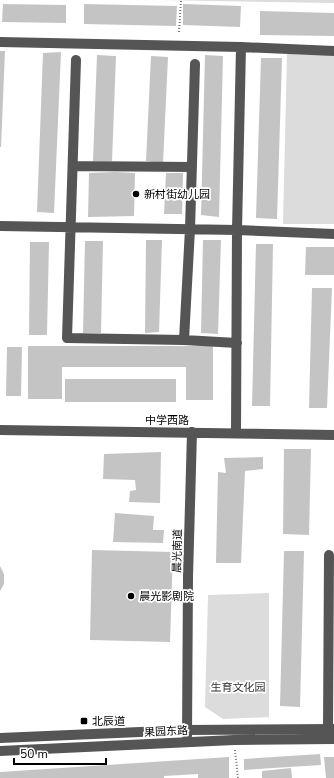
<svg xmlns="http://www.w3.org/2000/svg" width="334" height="778" font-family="'Nunito Sans','Noto Sans SC',sans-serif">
<rect width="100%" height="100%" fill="#fff"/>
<path fill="#dcdcdc" d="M158 0H334V3Z
M287 54 334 55V224H283Z
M269 593V717L223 719 205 707 208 595Z"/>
<path fill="#c4c4c4" d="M3 4 66 5V23L2 22Z
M84 4 177 6 176 26 84 24Z
M183 4 241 6 240 27 183 25Z
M260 11 334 13V36L260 35Z
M0 51H5L1 147H0Z
M61 52 54 213 37 212 43 53Z
M97 55 116 56 112 161H93Z
M205 55 223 56 219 217 201 215Z
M151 56 168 57 163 163 146 161Z
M261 58H282L277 219 256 218Z
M115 172 135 173 134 216 88 217 89 173Z
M166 173H183L182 214H164Z
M146 240H162L159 332 145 333Z
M203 240H221L218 334 201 333Z
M85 241H103L101 333H83Z
M30 242H49L47 335H29Z
M256 244H273L270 406H252Z
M306 247H334V275H305Z
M312 288H332L327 408H309Z
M28 346H213V400H186V367H62V399H28Z
M7 347H22L21 396H6Z
M65 379H176V402H65Z
M284 449H311L309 535 283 534Z
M161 452 160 503 129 502 130 491 136 490 135 480 103 479 104 454Z
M263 457V469L245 471 241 563H216L218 472 226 473 224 458Z
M115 513 154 516 153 530H164L163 543 113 542Z
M92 550 173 552 170 642 90 640Z
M284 551H304L300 707 280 706Z
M0 566 4 574V584L0 591Z
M320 754 321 765 244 770V759Z
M229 757V778H198V774L164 776V778H0V772Z
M324 757H334V778H326Z
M291 768 292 778H262V771Z"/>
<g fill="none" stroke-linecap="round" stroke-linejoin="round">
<path stroke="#777" stroke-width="2" stroke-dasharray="1 2" stroke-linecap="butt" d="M179 32 181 0
M235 750 238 778"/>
<path stroke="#555" stroke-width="10" d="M0 42 241 47 334 51
M76 60 67 338 184 340 237 343
M73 166 192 167
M0 226 237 230 334 234
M184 340 190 229 195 64
M0 430 334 435
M236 432 237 230 241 47
M328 729 329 555
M187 736 188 577 192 432
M0 738 187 730 334 729
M0 751 234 740 334 739"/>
</g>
<g fill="#000" stroke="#fff" stroke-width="1.5">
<circle cx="136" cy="194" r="4"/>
<circle cx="131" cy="596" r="4"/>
<rect x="80" y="717" width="8" height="8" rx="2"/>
</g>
<g text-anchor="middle" stroke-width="3.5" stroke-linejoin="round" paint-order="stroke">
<g font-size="11" fill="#000" stroke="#fff" text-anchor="start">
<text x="144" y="198">新村街幼儿园</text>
<text x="139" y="600">晨光影剧院</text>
<text x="92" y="725">北辰道</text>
</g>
<g font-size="11" fill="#000" stroke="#fff">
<text x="167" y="424">中学西路</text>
<text transform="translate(177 551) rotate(-89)" y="4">晨光南道</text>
<text transform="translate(166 731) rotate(-3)" y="4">果园东路</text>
</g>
<g font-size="11" fill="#333" stroke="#fff">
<text x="238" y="691">生育文化园</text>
</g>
</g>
<path d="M14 758v6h92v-6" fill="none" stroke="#000000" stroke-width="2"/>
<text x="20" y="758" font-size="12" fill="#000000" stroke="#ffffff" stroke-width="3" paint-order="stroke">50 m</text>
</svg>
